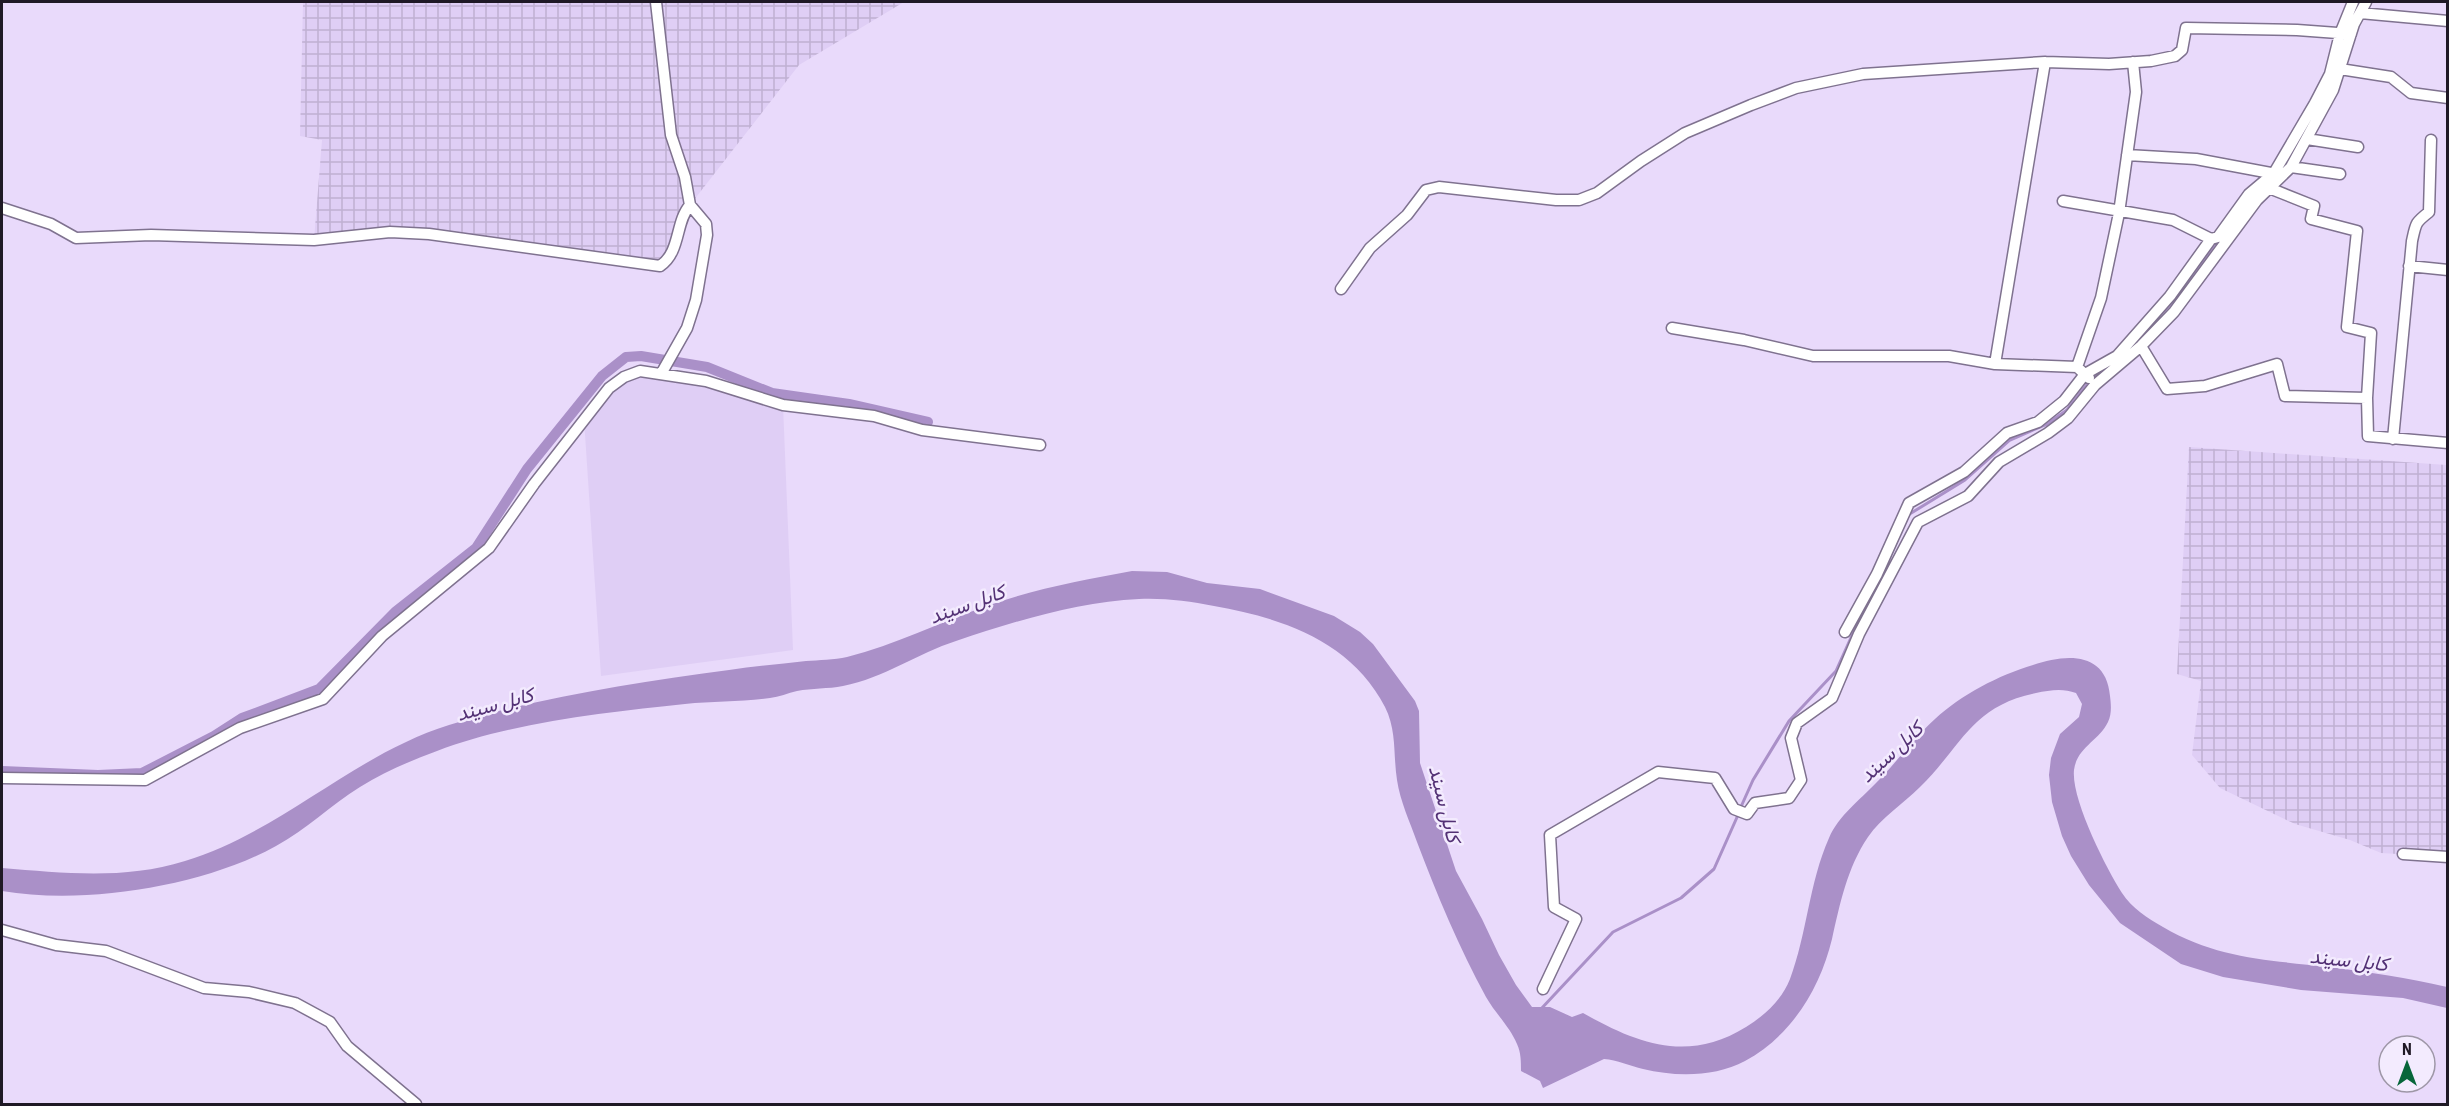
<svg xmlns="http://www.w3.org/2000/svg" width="2449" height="1106" font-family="'Roboto Condensed',Vazirmatn,sans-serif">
<defs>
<pattern id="industrial-grid" width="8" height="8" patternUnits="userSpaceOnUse" patternTransform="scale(1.5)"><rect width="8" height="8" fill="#dfcef5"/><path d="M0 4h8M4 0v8" fill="none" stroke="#bfb0d2"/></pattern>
</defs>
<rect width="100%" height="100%" fill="#e9dafb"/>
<path fill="#dfcef5" d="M640 371 683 377 783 405 793 650 601 676 584 419 609 388Z"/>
<path fill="url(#industrial-grid)" d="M303 2H904L799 65 690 205 666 262 429 234 314 240 322 140 300 136Z
M2189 447 2447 465V857L2381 853 2350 840 2295 824 2220 788 2192 755 2201 681 2177 674Z"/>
<path fill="#aa90c8" d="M1132 571 1167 572 1207 583 1260 589 1334 616 1360 632 1373 644 1415 701 1419 711 1420 763 1456 871 1482 919 1499 955 1516 985 1532 1007H1550L1572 1017 1583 1013C1638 1044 1688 1063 1746 1027 1765 1015 1781 1001 1790 979 1807 934 1809 883 1829 838 1839 815 1859 801 1876 783 1896 763 1913 739 1935 719 1961 695 1999 675 2033 665 2066 654 2106 651 2110 696 2111 704 2112 714 2108 722 2099 741 2077 747 2074 770 2071 799 2106 868 2122 893 2132 908 2147 918 2163 927 2218 959 2268 960 2329 967 2369 972 2408 978 2447 987V1008L2403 998 2301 990 2223 977 2181 964 2120 923 2089 885 2071 856 2062 836 2052 802 2049 775 2051 758 2060 734 2079 717 2082 704 2076 693C2063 688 2050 690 2036 693 1971 706 1962 746 1920 787 1903 804 1881 818 1868 837 1847 868 1840 904 1832 939 1820 989 1791 1036 1745 1061 1715 1077 1676 1077 1643 1069 1630 1066 1617 1060 1604 1059L1543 1088 1540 1081 1521 1071C1521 1061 1521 1053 1517 1044 1510 1027 1495 1013 1486 997 1459 947 1437 895 1417 842 1410 822 1400 801 1397 780 1393 754 1397 731 1385 707 1351 641 1282 618 1214 606 1189 601 1165 598 1139 599 1078 602 1015 621 956 641 918 653 884 678 843 686 828 689 812 688 797 691 788 693 779 697 770 698 742 702 713 701 685 704 608 712 509 723 437 751 410 761 384 772 360 787 331 805 306 830 276 846 202 887 84 905 2 891V868C64 873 124 880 185 861 281 832 353 755 449 725 540 697 634 683 729 670 754 666 780 664 806 661 819 660 834 660 847 657 895 645 940 622 987 606 1034 589 1083 580 1132 571Z"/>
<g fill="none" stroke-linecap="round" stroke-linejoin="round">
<path stroke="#aa90c8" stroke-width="3" d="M2283 167 2292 155
M2157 318 2172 303 2217 241
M1908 515 1965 480 2010 440 2047 424 2067 410 2089 382 2105 369
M1740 809 1753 780 1789 721 1836 671 1867 602
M1541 1009 1613 932 1681 898 1714 869 1738 815"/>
<path stroke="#aa90c8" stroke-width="10" d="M2 771 98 775 142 773 214 736 242 718 319 689 395 612 476 548 527 469 602 376 626 357 641 356 707 367 772 393 849 404 928 422"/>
<defs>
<path id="street" d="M656 2 671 135 685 177 690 205 706 224 707 235 696 300 687 328 661 374
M2360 13 2448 21
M2340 69 2391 77 2411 93 2448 98
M2307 139 2358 147
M2127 155 2196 159 2276 174
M2291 167 2340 174
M2269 188 2314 206 2311 219 2357 231 2347 327 2371 333 2367 398 2368 436 2448 443
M2063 201 2173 220 2211 239
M2 208 51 224 76 238 151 235 314 240 390 232 429 234 660 266C681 252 675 222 690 205
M2409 266 2448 270
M1341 289 1370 248 1407 215 1426 190 1439 187 1556 200H1579L1597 193 1641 161 1685 133 1751 105 1796 88 1863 74 2045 62 2109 64 2151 61 2175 56 2182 50 2186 28 2297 30 2351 34
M1672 328 1744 340 1813 356H1949L1995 364 2077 367 2089 378
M2141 346 2167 389 2205 386 2277 364 2285 396 2367 398
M1995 364 2045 62
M2077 367 2101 298 2119 213 2136 92 2133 62
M2393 439 2412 241C2416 223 2415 223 2429 212L2431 140
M1845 632 1877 574 1909 503 1964 472 2007 433 2038 422 2064 401 2085 374 2117 356 2170 296 2211 239 2218 237 2249 194 2274 173 2315 103 2330 74 2340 34 2353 2
M2 778 145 780 240 728 323 699 382 636 489 548 534 484 609 388 624 377 640 371 706 381 783 405 874 416 922 430 1040 445
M2403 854 2448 857
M2 930 56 945 106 951 204 988 249 992 295 1003 330 1022 347 1046 416 1104
M1543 989 1576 919 1554 907 1550 835 1658 772 1715 778 1734 809 1747 814 1755 803 1789 798 1801 780 1791 738 1797 723 1832 698 1859 634 1918 522 1968 496 1999 462 2048 433 2068 418 2095 385 2141 346 2174 312 2257 200 2291 167 2333 90 2354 24 2366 2"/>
</defs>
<use href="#street" stroke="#7f728f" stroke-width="13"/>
<use href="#street" stroke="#fff" stroke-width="10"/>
</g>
<g text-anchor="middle" stroke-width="5" stroke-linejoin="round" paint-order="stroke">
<g font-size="20" font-style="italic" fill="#533175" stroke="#f3ebfe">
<text transform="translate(967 604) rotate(-20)" y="7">کابل سيند</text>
<text transform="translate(495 704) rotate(-15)" y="7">کابل سيند</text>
<text transform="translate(1891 752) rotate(-43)" y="7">کابل سيند</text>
<text transform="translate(1445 804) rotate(76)" y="7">کابل سيند</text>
<text transform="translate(2349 960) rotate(6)" y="7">کابل سيند</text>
</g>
</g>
<rect width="2449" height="1106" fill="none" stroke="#1f1925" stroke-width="6"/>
<g transform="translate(2407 1064)"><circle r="28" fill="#f3ebfe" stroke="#9e97a7" stroke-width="1.5"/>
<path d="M0-4.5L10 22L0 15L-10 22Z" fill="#07663a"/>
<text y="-9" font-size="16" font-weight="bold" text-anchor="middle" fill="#1f1925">N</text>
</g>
</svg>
